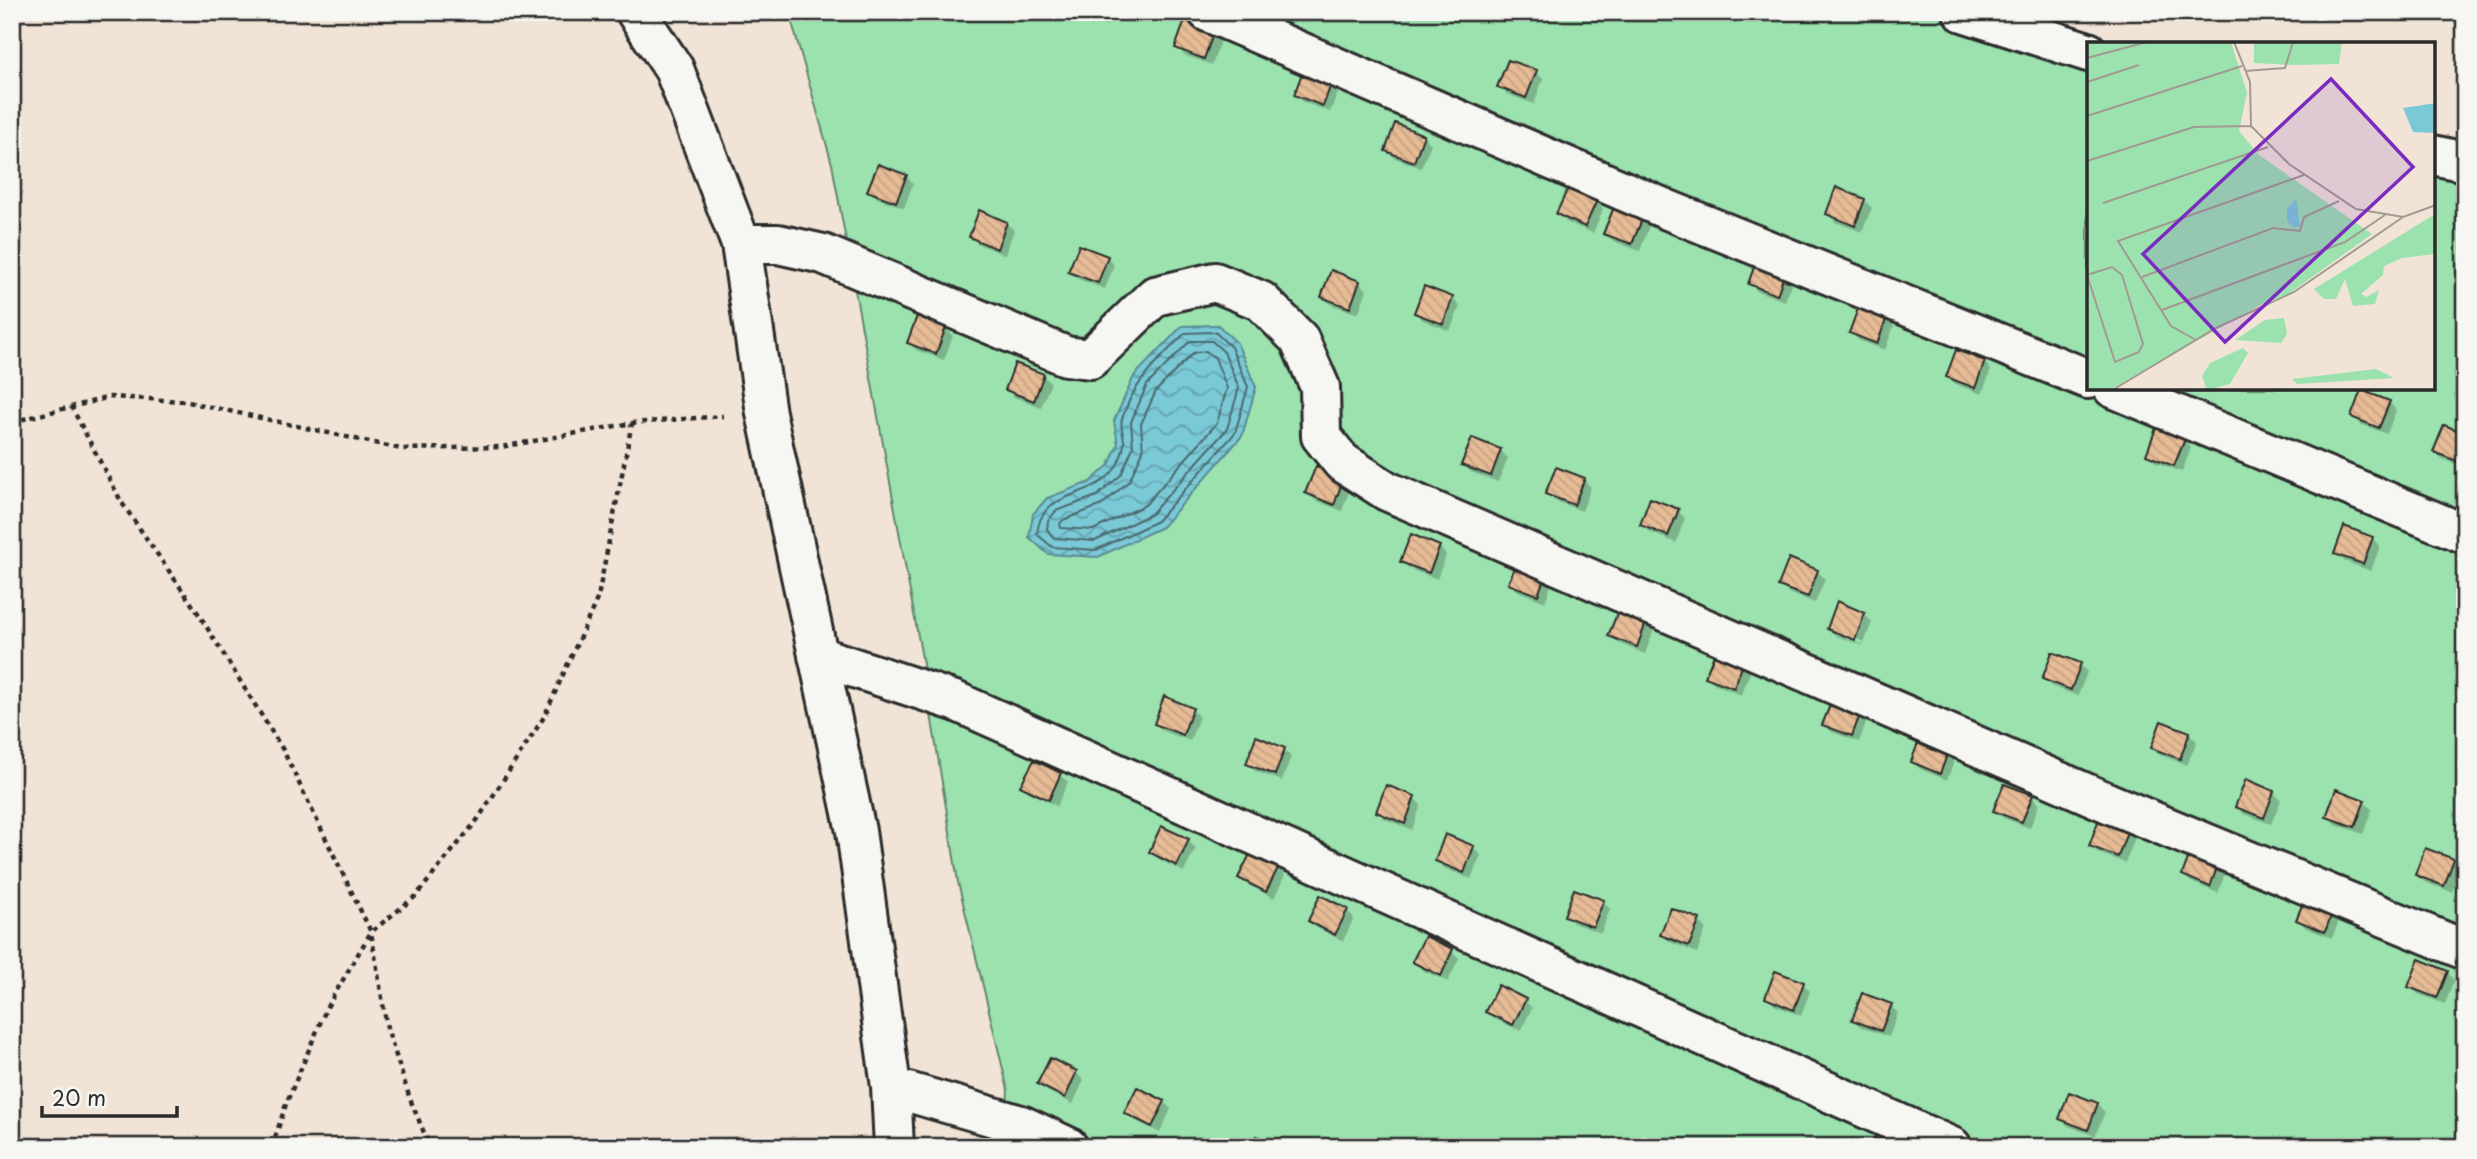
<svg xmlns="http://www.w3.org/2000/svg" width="2477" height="1159" font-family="'Playpen Sans',sans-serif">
<defs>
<pattern id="water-waves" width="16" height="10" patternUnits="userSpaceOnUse" patternTransform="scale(1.75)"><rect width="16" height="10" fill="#7ac9d6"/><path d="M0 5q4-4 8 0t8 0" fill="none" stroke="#64a3ae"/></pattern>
<pattern id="building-back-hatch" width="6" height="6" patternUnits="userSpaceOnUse" patternTransform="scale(1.75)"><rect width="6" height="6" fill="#e6bb96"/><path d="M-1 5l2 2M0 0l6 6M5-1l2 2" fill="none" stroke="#c5a181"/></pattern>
</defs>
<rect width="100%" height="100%" fill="#f1e4d6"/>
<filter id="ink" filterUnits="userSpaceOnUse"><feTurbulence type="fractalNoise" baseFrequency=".0143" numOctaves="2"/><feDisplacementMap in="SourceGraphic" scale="14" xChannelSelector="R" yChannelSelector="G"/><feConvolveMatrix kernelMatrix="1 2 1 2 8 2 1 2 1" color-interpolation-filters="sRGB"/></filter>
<g filter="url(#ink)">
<path fill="#9be2af" stroke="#63866d" stroke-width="2" d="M789 12H1942L1959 20 2088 55V388H2433V149L2465 157V1147H1005L1008 1090 958 882 922 658 832 164Z"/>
<path fill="url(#water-waves)" stroke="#5a8a92" stroke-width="2" d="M1218 325 1237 343 1256 387 1242 436 1162 527 1098 557 1048 554 1029 537 1033 514 1047 498 1090 482 1109 465 1118 444 1114 421 1134 376 1182 326Z"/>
<path fill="#0003" fill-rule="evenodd" d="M1077 12H1112L1107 25Z
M1213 33 1221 40 1212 65 1184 55 1177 47Z
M1305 70 1340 88 1330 112 1303 102 1296 95Z
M1536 72 1543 79 1534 104 1507 94 1499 86Z
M1423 136 1431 144 1421 168 1395 158 1387 150Z
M906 176 913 184 904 208 877 198 869 190Z
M1864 200 1872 208 1862 232 1835 222 1828 214Z
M1596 202 1603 209 1593 233 1566 222 1559 214Z
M1642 219 1649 226 1640 251 1613 241 1605 233Z
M1006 223 1014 230 1005 255 978 244 971 237Z
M1107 257 1114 265 1105 289 1078 279 1070 272Z
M1759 259 1794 276 1785 301 1757 291 1750 283Z
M1359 282 1367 290 1358 314 1330 304 1323 297Z
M1452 298 1460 306 1450 331 1423 320 1416 313Z
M1886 318 1894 326 1885 350 1858 340 1851 332Z
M945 328 953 336 944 360 916 350 909 343Z
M1984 362 1991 370 1982 394 1955 384 1948 377Z
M1043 376 1051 383 1041 407 1014 397 1007 389Z
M2389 402 2396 410 2387 434 2360 424 2353 416Z
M2465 435V468L2443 459 2435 452Z
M2184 440 2191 448 2182 472 2155 462 2148 454Z
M1500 450 1508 458 1498 482 1471 472 1463 465Z
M1317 468 1351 486 1342 511 1315 500 1307 493Z
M1584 480 1591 487 1582 511 1555 501 1547 494Z
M1678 511 1685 518 1676 543 1649 532 1642 525Z
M2345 528 2373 539 2380 546 2371 571 2344 561 2336 553Z
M1439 547 1446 555 1437 579 1409 569 1402 561Z
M1817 571 1825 579 1815 603 1788 593 1780 586Z
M1554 577 1545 602 1518 591 1510 584Z
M1864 614 1872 622 1863 646 1836 636 1829 628ZM1835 630 1864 642 1863 645 1835 634Z
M1646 622 1654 629 1645 654 1618 643 1610 635Z
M1743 663 1751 670 1741 695 1715 684 1707 677Z
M2080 664 2087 672 2078 696 2051 686 2044 679Z
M1834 700 1868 718 1859 742 1832 732 1824 725Z
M1192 709 1199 717 1190 741 1163 731 1156 723Z
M2162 723 2189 734 2197 741 2187 765 2160 755 2153 748Z
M1922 738 1956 756 1947 780 1920 769 1913 762Z
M1284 749 1291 757 1282 781 1255 771 1248 763Z
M1060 775 1068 782 1057 806 1030 793 1023 786Z
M2273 792 2281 800 2271 824 2244 814 2237 807Z
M2337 792 2364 802 2372 809 2363 834 2335 824 2328 816Z
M2032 796 2039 804 2030 828 2003 818 1995 810Z
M1414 798 1421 805 1412 830 1385 819 1378 812Z
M2127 831 2135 838 2125 863 2098 853 2091 845Z
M1188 841 1196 848 1184 872 1158 859 1151 852Z
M1473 847 1481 855 1471 879 1444 868 1437 861Z
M2453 860 2461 867 2452 892 2424 882 2417 875Z
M2219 861 2227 868 2218 893 2191 882 2184 875Z
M1278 867 1285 875 1274 898 1248 885 1240 878Z
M1603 901 1610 909 1601 933 1573 923 1566 916Z
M1347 910 1354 918 1343 941 1317 928 1310 921Z
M2342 914 2332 938 2306 928 2298 920Z
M1699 921 1706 928 1697 953 1670 942 1663 934Z
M1452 951 1459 958 1448 982 1422 970 1414 962Z
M2447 972 2454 980 2445 1004 2418 994 2410 987Z
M1803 984 1810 991 1801 1016 1774 1005 1767 998Z
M1524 1000 1532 1008 1521 1031 1494 1019 1487 1011Z
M1891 1006 1898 1013 1889 1037 1861 1027 1854 1020Z
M1051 1060 1076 1073 1084 1080 1073 1104 1047 1091 1040 1084Z
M1164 1102 1171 1109 1160 1133 1134 1120 1126 1113Z
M2097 1104 2105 1112 2095 1136 2068 1126 2061 1119Z"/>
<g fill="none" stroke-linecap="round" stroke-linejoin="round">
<path stroke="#4b6a6f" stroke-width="2" d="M1215 332 1231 347 1248 387 1235 433 1157 521 1096 550 1052 547 1037 534C1041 488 1089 502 1114 470 1119 463 1125 448 1124 440 1123 433 1120 426 1122 419 1134 381 1158 361 1185 333Z
M1190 341H1212L1224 352 1239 388 1227 429 1151 514 1095 541 1054 538 1047 529 1048 521 1056 511 1097 496 1121 475 1133 447 1131 422 1147 385Z
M1206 351 1215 358 1227 388 1217 423 1145 505 1093 530 1061 528 1060 524 1063 520 1102 505 1129 481 1143 451 1141 424 1156 391 1193 353Z"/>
</g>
<path fill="url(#building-back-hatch)" stroke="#2b2b2b" stroke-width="2" d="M1081 12H1102L1099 19Z
M1185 20 1214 31 1204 59 1175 48Z
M1508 60 1537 70 1526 98 1497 87Z
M1304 68 1333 79 1323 106 1294 95Z
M1395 123 1424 135 1414 162 1385 151Z
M878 164 907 175 896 202 867 191Z
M1836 187 1865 199 1855 226 1826 214Z
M1568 188 1597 200 1585 227 1556 214Z
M1614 207 1643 217 1632 244 1603 234Z
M979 210 1007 222 997 249 969 237Z
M1079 245 1108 256 1098 283 1068 272Z
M1758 256 1787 267 1777 295 1748 284Z
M1331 270 1360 281 1350 308 1321 297Z
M1424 286 1453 297 1443 324 1414 313Z
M1859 306 1887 317 1877 344 1849 333Z
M917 316 946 327 936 354 907 343Z
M1956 350 1985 361 1975 388 1946 377Z
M1015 363 1044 374 1034 401 1005 390Z
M2361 390 2390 401 2379 428 2351 417Z
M2444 425 2465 433V456L2462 463 2433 452Z
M2156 428 2185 439 2174 466 2146 455Z
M1472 438 1501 449 1491 476 1461 465Z
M1316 466 1344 477 1334 505 1305 493Z
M1556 467 1585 478 1574 505 1545 494Z
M1650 498 1679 509 1668 536 1640 525Z
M2344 526 2373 537 2363 564 2334 554Z
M1411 534 1440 546 1429 573 1400 562Z
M1519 557 1548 568 1538 595 1508 584Z
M1789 558 1818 570 1808 597 1778 586Z
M1837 601 1865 613 1855 640 1827 629Z
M1619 609 1647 620 1637 647 1608 636Z
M1716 650 1744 661 1734 688 1705 677Z
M2052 652 2081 663 2071 690 2042 679Z
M1164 696 1193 708 1183 735 1154 724Z
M1833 698 1862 709 1852 736 1822 725Z
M2161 721 2190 732 2180 759 2151 748Z
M1921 735 1950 747 1940 774 1911 762Z
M1256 736 1285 748 1275 775 1246 764Z
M1034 760 1061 773 1049 800 1020 786Z
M2246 779 2274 791 2264 818 2235 807Z
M2004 784 2033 795 2022 822 1993 811Z
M1386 785 1415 796 1405 824 1376 812Z
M2336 789 2365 800 2355 827 2326 817Z
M2099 819 2128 829 2118 857 2089 846Z
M1161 826 1189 839 1177 866 1149 852Z
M1445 834 1474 846 1464 873 1435 861Z
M2192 848 2220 859 2210 887 2182 875Z
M2425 848 2454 859 2444 886 2415 875Z
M1251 852 1279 866 1266 892 1238 878Z
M1574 889 1604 900 1593 927 1564 916Z
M2307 893 2335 905 2325 932 2296 920Z
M1320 895 1348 909 1335 935 1308 921Z
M1671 908 1700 919 1689 946 1660 935Z
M1425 936 1453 949 1441 976 1412 962Z
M2419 959 2448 971 2437 998 2408 987Z
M1775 971 1804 982 1794 1010 1765 998Z
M1498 985 1526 999 1513 1025 1485 1012Z
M1862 993 1892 1004 1881 1031 1852 1020Z
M1050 1058 1077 1071 1065 1098 1037 1084Z
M1137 1087 1165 1101 1152 1127 1124 1113Z
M2069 1092 2098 1103 2088 1130 2059 1119Z
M1878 1131 1905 1147H1870Z
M1257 1136 1279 1147H1252Z"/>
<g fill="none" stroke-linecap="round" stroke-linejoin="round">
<defs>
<path id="minor" d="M636 12 674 69 741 244 766 413 856 831 891 1087 894 1147
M1208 12 1668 210 2088 379
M1963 12 2088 52
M2433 155 2465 162
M741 244H778L823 254 1066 356 1090 359 1155 296 1215 282 1261 301 1299 339 1320 387 1321 436 1342 462 1387 491 2111 804 2465 950
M2113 388 2465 534
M818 656 955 701 1952 1147
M891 1087 1021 1125 1068 1147"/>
</defs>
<use href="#minor" stroke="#2b2b2b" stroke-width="44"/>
<path stroke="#2b2b2b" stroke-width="4.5" stroke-dasharray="5 5" stroke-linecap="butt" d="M71 406 122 503 198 613 283 750 371 932 387 1028 410 1099 430 1147
M12 422 110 397 184 401 401 449 501 447 632 423 723 416
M272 1147 286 1104 327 1007 371 932 416 896 478 819 544 717 598 597 632 423"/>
<use href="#minor" stroke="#f6f6f2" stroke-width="38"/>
</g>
</g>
<g transform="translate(2087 42)">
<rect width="348" height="348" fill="#f1e4d6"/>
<path d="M0 0H144L160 51 152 89 172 113 285 192 200 253 175 262 23 348H0ZM167 0H255L252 22 207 23 167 21Z" fill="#9be2af"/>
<path d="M348 172V212L315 216 297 224 296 233 274 252 279 255 292 248 288 262 266 264 258 237 249 257H237L227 247ZM197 276 200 292 194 301 148 298 178 278ZM156 306 161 311 143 342 120 348 115 334 123 321ZM289 327 307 336 210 342 205 337Z" fill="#9be2af"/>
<path d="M349 61 348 91 326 90 316 66ZM209 157 213 184 207 186 200 179V167Z" fill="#7ac9d6"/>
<path fill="none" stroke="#a29a92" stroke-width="2" d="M111 0 147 1M147 0 163 40 164 84 202 122 269 167 316 175 349 163M0 16 60 0M158 29 198 26 206 0M0 40 52 23M0 74 155 24M0 119 107 85 164 84M16 161 181 105M25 225 35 233 56 302 52 310 28 320 0 233ZM55 235 186 186 213 189 217 175 252 159M75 268 258 200 298 173M109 298 84 284 31 199 217 133M24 349 129 286 207 250 316 175"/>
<path fill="#7b2cbf" fill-opacity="0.15" stroke="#7b2cbf" stroke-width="3.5" d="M244 37 326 125 138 300 56 212Z"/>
<rect width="348" height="348" fill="none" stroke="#2b2b2b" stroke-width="3.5"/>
</g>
<rect width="2477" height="1159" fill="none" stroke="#f6f6f2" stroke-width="42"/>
<rect x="21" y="21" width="2435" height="1117" fill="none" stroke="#2b2b2b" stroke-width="2.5" filter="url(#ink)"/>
<path d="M42 1106v10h135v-10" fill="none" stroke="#2b2b2b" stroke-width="3.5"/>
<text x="52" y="1106" font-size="21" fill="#2b2b2b" stroke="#f6f6f2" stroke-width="5" paint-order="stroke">20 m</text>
</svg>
